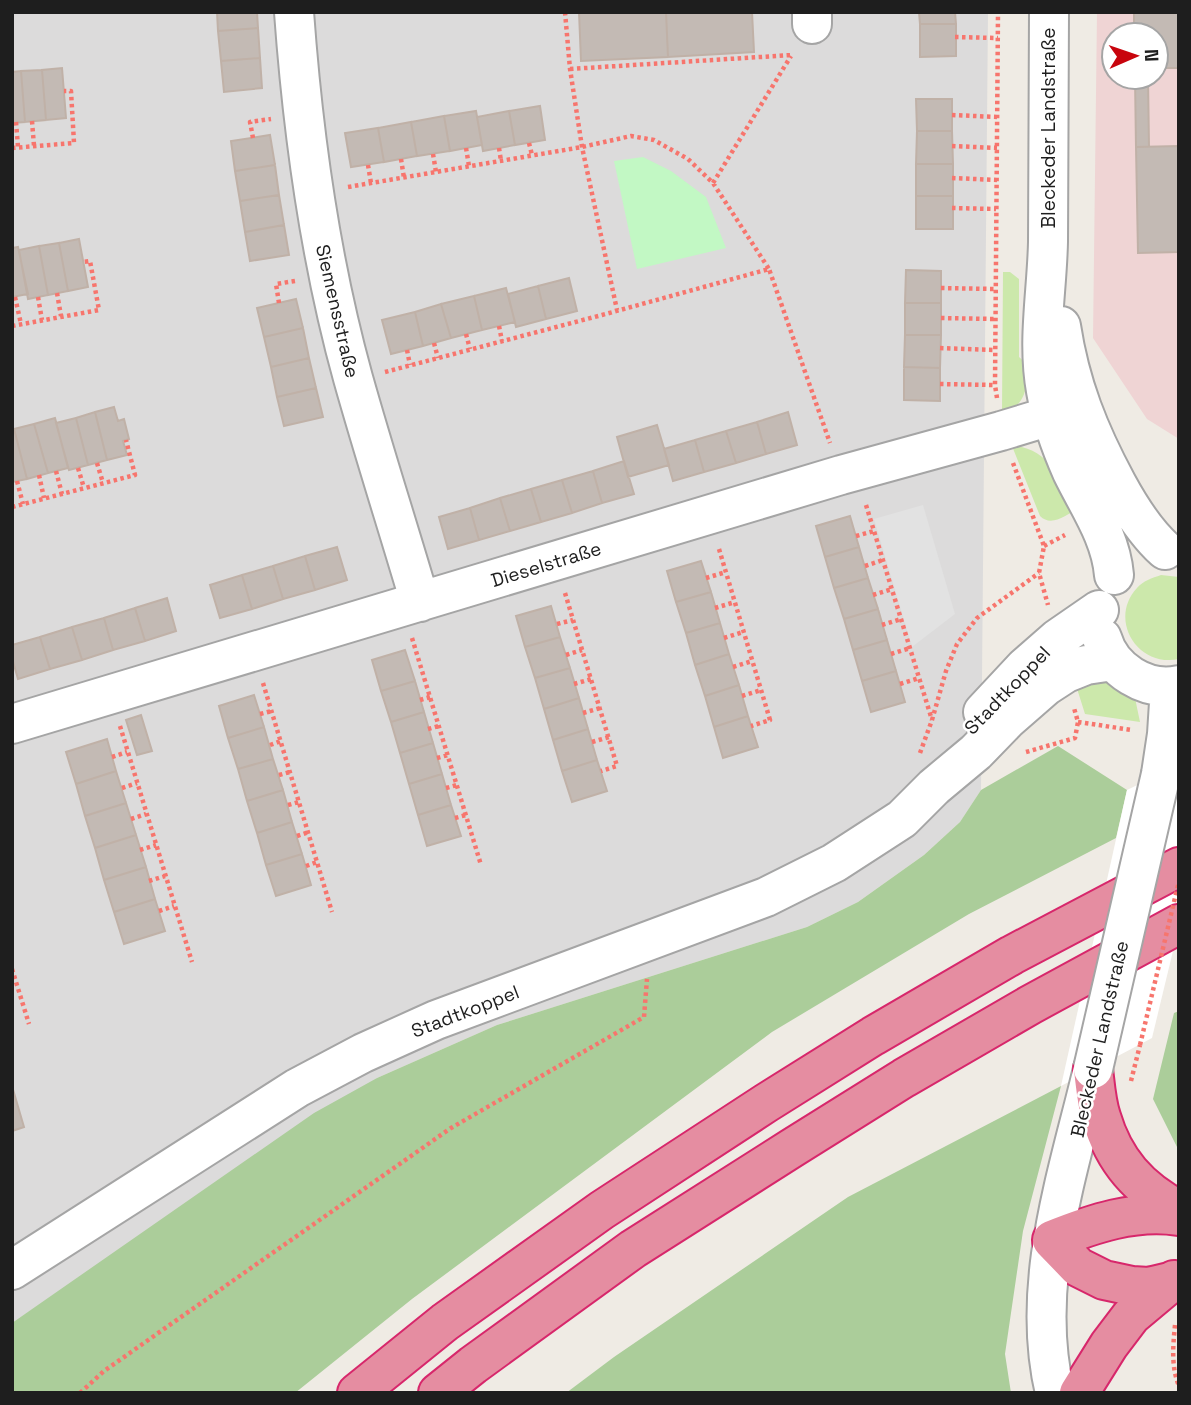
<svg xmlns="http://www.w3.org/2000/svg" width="1191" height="1405" font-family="'Space Grotesk',sans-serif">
<rect width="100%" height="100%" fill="#efebe4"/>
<path fill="#dcdbdb" d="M12 12H988L981 790 960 822 924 855 858 902 807 927 497 1025 377 1078 12 1323Z"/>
<path fill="#efd4d4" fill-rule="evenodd" d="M1097 12H1179V439L1147 419 1093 338ZM1114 35H1156V77H1114Z"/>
<path fill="#cce8ab" d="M1003 272H1010L1019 279V357L1029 366C1027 385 1026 409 1002 411Z
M1012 446C1047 446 1063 482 1081 507 1067 514 1052 528 1040 516Z
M1161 575 1179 577V659C1137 668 1108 619 1137 588 1143 581 1152 578 1161 575Z
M1101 674 1135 698 1140 722 1085 714 1074 679Z"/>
<path fill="#abcd9a" d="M1058 746 1127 790 1116 838 969 914 772 1032 412 1299 295 1393H12V1323L314 1113 377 1078 497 1025 807 927 858 902 924 855 960 822 981 790Z
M1179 1011V1151L1153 1099 1174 1013Z
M1061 1086 1023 1231 1005 1354 1011 1393H566L614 1357 848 1197Z"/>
<path fill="#c2f8c4" d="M643 157 671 171 706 197 726 248 637 269 614 161Z"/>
<path fill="#e2e2e2" d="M923 505 955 614 912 647 874 519Z"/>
<path fill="#fff" d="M1179 765V926L1152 1038 1061 1086 1127 790Z"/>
<path fill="#c3bab4" stroke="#c0b1a7" stroke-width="2" d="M217 12H257L258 28 218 31Z
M579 12H666L668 57 581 61Z
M666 12H752L754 52 668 57Z
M919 12H955L956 24H920Z
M1134 12H1179V68H1156V35H1134Z
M920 24H956V56L920 57Z
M258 28 260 58 221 61 218 31Z
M260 58 262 88 224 92 221 61Z
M62 68 66 118 46 120 42 70Z
M42 70 46 120 25 122 21 71Z
M21 71 25 122 12 123V72Z
M1135 77H1148L1149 147H1136Z
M916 99H952V131H917Z
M540 106 545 140 515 145 509 111Z
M476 111 482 145 450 151 444 116Z
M509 111 515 145 483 151 477 117Z
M444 116 450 151 417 156 411 122Z
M411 122 417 156 384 162 378 128Z
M378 128 384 162 351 167 345 133Z
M917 131H952L953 164H916Z
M270 135 275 165 235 171 231 141Z
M1179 146V252L1138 253 1136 147Z
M916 164H953V196H916Z
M275 165 279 195 240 201 235 171Z
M279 195 284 225 245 232 240 201Z
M916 196H953V229H916Z
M284 225 289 255 250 261 245 232Z
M79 239 88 287 68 291 59 243Z
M59 243 68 291 48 295 39 246Z
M39 246 48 295 28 299 19 250Z
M18 247 28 294 12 297V248Z
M906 270 941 271V303H905Z
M569 278 577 311 546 319 538 286Z
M538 286 546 319 516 327 508 294Z
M506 288 515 322 482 330 474 296Z
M474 296 482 330 451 338 441 304Z
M296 299 303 328 264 337 257 308Z
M905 303H941V335H905Z
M441 304 451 338 423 346 415 312Z
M415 312 423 346 391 354 382 320Z
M303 328 309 358 271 367 264 337Z
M905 335H941L940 368 904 367Z
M309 358 316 388 277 397 271 367Z
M904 367 940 368V401L904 400Z
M316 388 323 417 284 426 277 397Z
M114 407 118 421 124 419 129 439 123 441 127 455 107 460 95 412Z
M95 412 107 460 88 465 76 418Z
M788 412 797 445 766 454 757 422Z
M55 418 68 468 48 473 34 424Z
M76 418 88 465 69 470 56 423Z
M757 422 766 454 736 463 726 431Z
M34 424 48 473 27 479 14 429Z
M657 425 669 465 628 477 617 437Z
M12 429H14L27 479 12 482Z
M726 431 736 463 704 472 695 440Z
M695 440 704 472 673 481 664 449Z
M624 461 634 494 602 503 593 471Z
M593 471 602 503 572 513 562 480Z
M562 480 572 513 541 522 531 489Z
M531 489 541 522 510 531 500 498Z
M500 498 510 531 479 540 470 508Z
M470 508 479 540 448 549 439 517Z
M850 516 859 547 825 557 816 526Z
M337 547 347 580 315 590 305 556Z
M859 547 868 578 834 588 825 557Z
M305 556 315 590 283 599 273 566Z
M701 561 711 592 676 602 667 571Z
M273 566 283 599 252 609 242 575Z
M242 575 252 609 220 618 210 585Z
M868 578 878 609 844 619 834 588Z
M711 592 720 623 686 633 676 602Z
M167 598 176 631 145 641 135 608Z
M551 606 560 637 525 647 516 616Z
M135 608 145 641 113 650 104 618Z
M878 609 887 640 853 650 844 619Z
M104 618 113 650 82 660 72 627Z
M720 623 729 654 695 665 686 633Z
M72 627 82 660 50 669 40 637Z
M40 637 50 669 18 679 12 658V645Z
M560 637 570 668 535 678 525 647Z
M887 640 896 671 862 681 853 650Z
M405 650 415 681 381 691 372 660Z
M729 654 739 685 705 696 695 665Z
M570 668 579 698 544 709 535 678Z
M896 671 905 702 871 712 862 681Z
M415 681 424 712 391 722 381 691Z
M739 685 748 716 714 727 705 696Z
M254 695 264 727 228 738 219 706Z
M579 698 588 729 553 740 544 709Z
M424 712 433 743 400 753 391 722Z
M141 715 152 751 137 755 126 720Z
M748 716 758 747 723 758 714 727Z
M264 727 273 759 238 769 228 738Z
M588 729 597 760 562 771 553 740Z
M107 739 116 771 76 784 66 752Z
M433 743 442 774 409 784 400 753Z
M273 759 283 790 247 801 238 769Z
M597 760 607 791 572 802 562 771Z
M116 771 126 803 85 816 76 784Z
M442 774 451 805 418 815 409 784Z
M283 790 292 822 257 833 247 801Z
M126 803 136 835 95 848 85 816Z
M451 805 461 836 427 846 418 815Z
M292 822 302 854 266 865 257 833Z
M136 835 146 867 104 880 95 848Z
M302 854 311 885 276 896 266 865Z
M146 867 155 899 114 912 104 880Z
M155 899 165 931 124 944 114 912Z
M12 1086 24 1127 12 1131Z"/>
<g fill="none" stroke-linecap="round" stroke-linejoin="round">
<defs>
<path id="minor" d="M294 12C303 136 320 259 353 378 374 453 398 527 420 602
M1049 12C1048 89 1049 165 1048 242 1047 292 1037 341 1046 391 1051 420 1060 445 1072 472 1088 505 1111 537 1114 575
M812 24V12
M1061 326C1070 385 1089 432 1117 484 1130 508 1145 532 1165 550
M1102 638C1111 670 1146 692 1179 685
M983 712 1025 667 1057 639 1099 610
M12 724 841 475 1001 431 1080 407
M1161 774 1167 734 1170 687
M12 1270 297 1088 363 1053 436 1020 766 897 834 863 902 819 934 787 976 752 1007 720 1046 686 1066 673 1086 665 1113 661
M1055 1393C1029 1285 1068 1174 1093 1069"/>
<path id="highway" d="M1093 1069C1095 1085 1096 1102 1101 1117 1114 1161 1139 1189 1179 1210
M1170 1282 1149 1287 1132 1286 1104 1280 1078 1267 1052 1240C1092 1224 1135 1209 1179 1216
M357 1393 445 1322 602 1210 766 1103 873 1036 1012 955 1179 867
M438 1393 473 1365 633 1249 792 1148 904 1078 1030 1005 1179 924
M1079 1393 1109 1345 1131 1316 1174 1280"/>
</defs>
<use href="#minor" stroke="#a5a5a5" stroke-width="42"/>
<use href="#highway" stroke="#d7276b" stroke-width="42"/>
<path stroke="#f7756d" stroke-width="4.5" stroke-dasharray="3.5 3.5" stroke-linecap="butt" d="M565 12 570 69 582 147 617 310
M955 37 998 38
M570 69 792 55
M952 115 997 117
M32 121 34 146
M16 122 18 147
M253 138 250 122 271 119
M529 143 532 155
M952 146 997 148
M12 148 74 143 71 91H64
M466 148 469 166
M499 148 501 161
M433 154 436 172
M401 159 404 178
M368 165 371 183
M952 178 997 180
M713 183 791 56
M348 187 582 147 631 136 654 140 688 159 713 183 769 269
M952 208 996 209
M941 288 996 289
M57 293 61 316
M15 297 21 324
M38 297 42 320
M279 303 276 284 295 281
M941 318 995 319
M12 326 99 310 90 261 83 262
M499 326 502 341
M466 334 470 349
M434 343 438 358
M940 348 995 350
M407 350 410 365
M385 372 602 315 769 269 830 443
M940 384 995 385
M997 398 995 385 998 12
M97 463 103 483
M1013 463 1044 546 1039 573 1048 605
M78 468 84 488
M56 471 62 494
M39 475 44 498
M17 481 23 504
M866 505 932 720
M12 507 135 475 126 440
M856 536 874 531
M1044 546 1065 535
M719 549 770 720 751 726
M865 566 883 560
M706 578 726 572
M565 593 617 766 601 771
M873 595 892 589
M715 608 735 602
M557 624 573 620
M882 625 901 619
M412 638 481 865
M724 638 743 632
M891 654 910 648
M566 655 582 650
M733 667 752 661
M263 683 332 912
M574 684 591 679
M900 684 919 678
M742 696 761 690
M420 700 430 697
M583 713 600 708
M260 714 272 711
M1078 722 1132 730
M120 726 192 962
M428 729 439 726
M592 742 609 737
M270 745 281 741
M1026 752 1075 738 1078 722 1074 708
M920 753 932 720 946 671 957 644 977 618 1039 573
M112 757 127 752
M437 758 448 755
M279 775 290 772
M122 788 137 783
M446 788 457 785
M288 805 299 802
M455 818 466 815
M131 819 146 814
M297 836 309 832
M140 850 156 845
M306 866 317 862
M149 881 165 876
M159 911 174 906
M12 969 29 1024
M1131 1081 1140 1045
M1175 1325C1173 1346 1171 1367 1179 1386
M80 1393 104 1371 451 1128 644 1017 647 979"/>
<use href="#minor" stroke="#fff" stroke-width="38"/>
<use href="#highway" stroke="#e58da1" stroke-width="38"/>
<defs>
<path id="minor-bridge" d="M1093 1069 1161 774"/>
</defs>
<use href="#minor-bridge" stroke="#a5a5a5" stroke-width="42" stroke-linecap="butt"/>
<path stroke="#f7756d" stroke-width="4.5" stroke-dasharray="3.5 3.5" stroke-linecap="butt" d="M1140 1045 1179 881"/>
<use href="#minor-bridge" stroke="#fff" stroke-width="38"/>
</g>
<g text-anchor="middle" stroke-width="5" stroke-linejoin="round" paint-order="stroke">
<g font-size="19" fill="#1e1e1e" stroke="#fff">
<text transform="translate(1048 128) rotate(-90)" y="7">Bleckeder Landstraße</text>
<text transform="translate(338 311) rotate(77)" y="7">Siemensstraße</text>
<text transform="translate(546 564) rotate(-17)" y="7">Dieselstraße</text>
<text transform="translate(1007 690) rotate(-46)" y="7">Stadtkoppel</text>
<text transform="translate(465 1011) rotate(-21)" y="7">Stadtkoppel</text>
<text transform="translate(1099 1039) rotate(-77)" y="7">Bleckeder Landstraße</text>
</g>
</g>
<rect width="1191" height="1405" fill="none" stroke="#1e1e1e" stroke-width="28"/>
<g transform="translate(1135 56) rotate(88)"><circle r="33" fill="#ffffff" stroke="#a5a5a5" stroke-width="2"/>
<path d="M0-5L12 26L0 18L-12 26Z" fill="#c8040d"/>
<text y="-10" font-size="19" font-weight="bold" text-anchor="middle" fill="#1e1e1e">N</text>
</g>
</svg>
